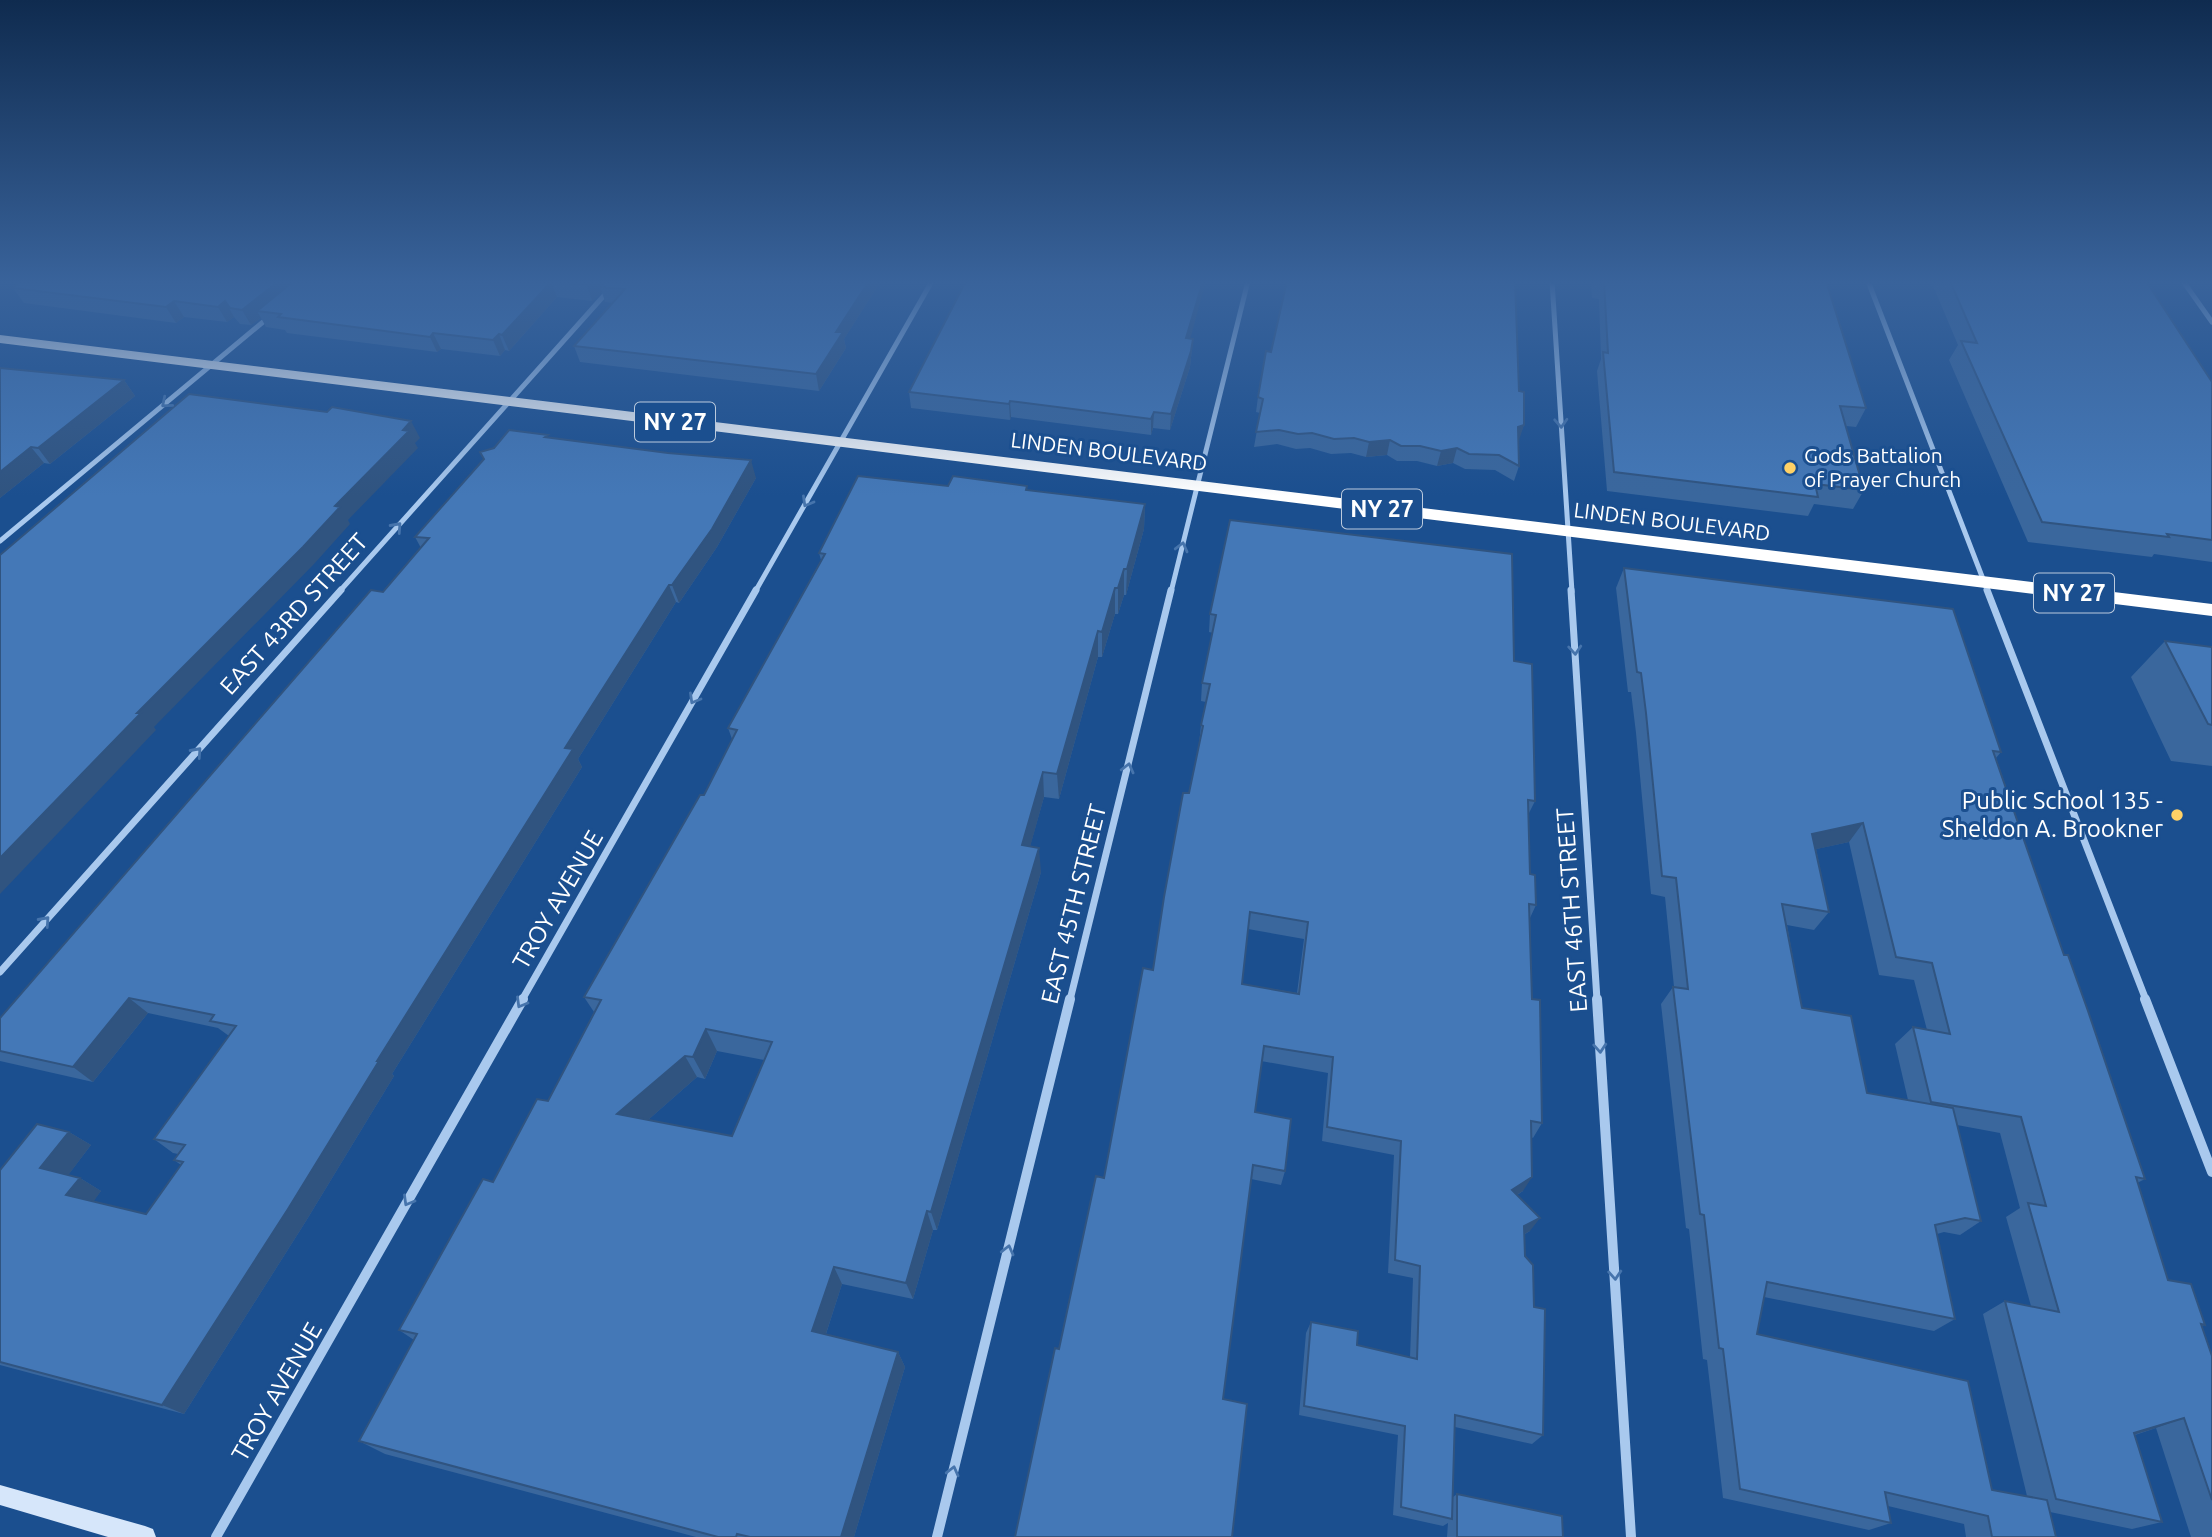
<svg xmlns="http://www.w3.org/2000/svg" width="2212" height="1537" font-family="Ubuntu,sans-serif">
<rect width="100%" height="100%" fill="#1b4f8f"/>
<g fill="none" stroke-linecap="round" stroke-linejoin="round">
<path stroke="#a9c9ee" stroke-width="5" d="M1552 281 1572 592
M1868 281 1988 592
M2183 281 2212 322
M0 541 269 317
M339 592 617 281
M755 592 932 281
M1171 592 1248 281"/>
<path stroke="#a9c9ee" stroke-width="7" d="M1571 590 1597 1000
M1987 590 2146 1000
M0 972 341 590
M522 1000 756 590
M1070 1000 1171 590"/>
<path stroke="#a9c9ee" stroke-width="10" d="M1597 999 1631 1537
M2145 999 2212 1172
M216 1537 523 999
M937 1537 1070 999"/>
<path fill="#d6e6fa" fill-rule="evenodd" d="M0 1485 145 1526 153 1529 156 1537H108L0 1505Z"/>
<path fill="#fff" fill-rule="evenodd" d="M0 335 2212 604V616L0 343Z"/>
</g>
<path fill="#3a679d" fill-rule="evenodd" d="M19 281H881L844 339 846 348 819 391 580 362 574 346 613 303 605 302 602 292 592 301 557 297 509 351 505 350 500 356 441 349 437 352 287 333 285 330 266 327 261 318 251 325 240 324 234 317 227 322 184 317 176 323 24 303 13 288Z
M1591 281H1828L1827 284 1866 408 1856 427 1846 426 1864 490 1853 509 1814 504 1808 516 1607 491 1597 371 1601 359 1599 299 1592 298Z
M1931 281H2146L2212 382V562L2154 554 2152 557 2028 542 1949 360 1958 345Z
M1190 338 1193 339 1190 367 1170 430 1153 428 1151 435 1011 417 1010 420 911 408 909 392Z
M0 368 124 380 135 396 50 464 44 463 0 498Z
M1519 391 1524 425 1518 440 1519 466 1514 481 1495 470 1465 469 1453 463 1437 466 1417 461H1397L1387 455 1366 457 1351 453 1331 454 1310 448 1296 449 1277 444 1254 447 1260 413 1256 412 1258 397Z
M549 438 756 478 717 547 679 603 676 602 578 759 582 767 392 1074 394 1076 306 1221 184 1414 0 1365V1170L69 1132 91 1145 68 1175 80 1178 101 1191 93 1201 146 1214 181 1165 174 1160 178 1154 173 1153 154 1139 229 1036 218 1028 148 1013 93 1082 0 1061V1018L383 592 421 548 415 537Z
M948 486 1028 490 1145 504 1144 529 1126 595H1124L1118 614H1115L1102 657H1098L1059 799 1044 797 1030 846 1041 872 937 1230H933L913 1299 842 1284 826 1334 898 1352 905 1367 854 1537H696L385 1454 359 1441 414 1340 399 1330 493 1182 548 1101 594 1012 584 997 704 795 732 739 728 728 821 560 819 553ZM717 1051 764 1060 732 1136 648 1120 697 1077 705 1079Z
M1624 568 2001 752 1996 758 2064 955 2145 1179 2137 1183 2168 1280 2205 1325 2202 1326 2212 1356V1537H2191L2156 1428 2135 1435 2162 1522 2132 1529 2050 1512 2056 1537H1966L1964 1524 1888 1506 1891 1523 1869 1530 1723 1498 1707 1360 1703 1359 1689 1229 1686 1228 1661 1004 1673 987H1674L1665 897 1651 894 1636 733 1631 692H1628L1616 588ZM1849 842 1879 975 1914 980 1927 1030 1913 1027 1895 1044 1908 1100 1867 1093 1802 1008 1787 925 1814 930 1829 912 1816 849ZM1957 1125 2000 1133 2020 1208 2006 1217 2031 1306 2005 1301 1983 1314 2027 1496 1992 1490 1757 1334 1764 1297 1934 1331 1955 1319 1937 1234 1944 1232 1960 1235 1981 1221Z
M1210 614 1514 661 1535 801 1528 815 1530 874 1536 905 1530 918 1532 999 1542 1123 1533 1138 1531 1137 1523 1191 1517 1195 1530 1231 1525 1234V1256L1534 1307 1543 1435 1532 1444 1455 1427 1453 1497 1457 1494 1563 1537H1447L1448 1523 1443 1526 1393 1515 1398 1435 1299 1415 1306 1333 1311 1322 1357 1345 1410 1357 1413 1278 1388 1273 1394 1155 1322 1141 1328 1073 1261 1061 1255 1112 1285 1171 1281 1185 1251 1179 1223 1399 1232 1537 1059 1349 1104 1178 1153 970 1199 744 1201 725 1206 702 1201 701 1202 683 1213 633 1209 632ZM1248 929 1304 939 1297 993 1242 984Z
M2165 641 2212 647V766L2171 761 2131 677Z"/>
<path fill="#305480" d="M279 281H307L257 311 261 318 251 325 242 310Z
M591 281H612L600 287 602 292 592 301 587 285Z
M869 281H881L844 339 846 348 819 391 816 374 836 332Z
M1203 281H1206L1186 354V338Z
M551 282 557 297 509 351 502 335Z
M174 301 184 317 176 323 166 307Z
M225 301 234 317 227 322 218 307Z
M433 333 441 349 437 352 430 337Z
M499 334 505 350 500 356 493 340Z
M1193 339 1190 367 1170 430 1171 414Z
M124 380 135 396 50 464 38 448Z
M1010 401 1011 417 1010 420 1009 404Z
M1154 412 1153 428 1151 435V419Z
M411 421 420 438 415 443 418 448 348 520 350 524 314 564 154 727 156 730 0 894V858L137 713 335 506Z
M1524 425 1519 440 1514 442 1518 427Z
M1390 440 1387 455 1366 457 1369 442Z
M31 447 44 463 0 498V472Z
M1457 448 1453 463 1437 466 1441 451Z
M751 460 756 478 717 547 679 603 672 585Z
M1145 504 1144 529 1126 595 1127 569Z
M1124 569V595L1118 614V588Z
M669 585 676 602 578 759 582 767 392 1074 394 1076 306 1221 184 1414 162 1405 377 1061 565 748Z
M1115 588V614L1102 657V632Z
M1098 631V657L1059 799 1057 774Z
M1043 772 1044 797 1024 869 1022 845Z
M1863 823 1849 842 1799 853 1812 834Z
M1039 848 1041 872 937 1230 931 1212Z
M129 998 148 1013 93 1082 73 1067Z
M706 1029 717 1051 705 1079 693 1057Z
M685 1056 697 1077 631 1135 617 1114Z
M69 1132 91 1145 63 1182 40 1168Z
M1532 1177 1523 1191 1503 1203 1512 1190Z
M80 1178 101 1191 89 1208 66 1195Z
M927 1211 933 1230 913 1299 906 1283Z
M1540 1218 1530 1231 1515 1239 1524 1226Z
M834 1267 842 1284 822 1346 812 1331Z
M898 1352 905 1367 854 1537H841Z
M2184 1418 2156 1428 2107 1443 2134 1433Z"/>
<path fill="#4478b7" stroke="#305480" stroke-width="2" fill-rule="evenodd" d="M19 281H279L242 310 230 308 225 301 218 307 174 301 166 307 13 288Z
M294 281H591L587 285 551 282 502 335 499 334 493 340 433 333 430 337 278 317 281 314 257 311Z
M605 281H869L836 332H843L816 374 574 346 625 289 600 287Z
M966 281H1203L1186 338 1193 339 1191 351 1171 414 1154 412 1151 419 1010 401 1009 404 909 392Z
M1287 281H1515L1519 391 1524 392V425L1518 427 1519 466 1499 455 1469 454 1457 448 1441 451 1420 446H1401L1390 440 1369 442 1354 438 1334 439 1312 433 1298 434 1279 430 1256 432 1263 399 1258 397 1266 351 1271 352Z
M1604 281H1826L1866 408 1840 406 1864 490 1815 484 1818 497 1614 472 1603 352 1608 353Z
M1950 281H2146L2212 382V540L2167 534 2169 537 2042 522 1961 341 1977 343Z
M0 368 124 380 38 448 31 447 0 472Z
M189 394 327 412 332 407 411 421 403 430 409 431 335 506 340 507 303 547 137 713H141L0 858V555Z
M509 430 548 435 545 437 668 453 751 460 712 529 672 585H669L565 748 573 749 377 1061H379L288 1209 162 1405 0 1362V1170L37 1124 69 1132 40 1168 80 1178 66 1195 146 1214 183 1162 174 1160 185 1145 154 1139 236 1026 210 1021 214 1015 129 998 73 1067 0 1051V1018L371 590 383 592 429 538 415 537 484 459 480 452 494 448Z
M858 476 948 486 953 476 1027 486 1026 490 1145 504 1127 569H1124L1118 588H1115L1102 632 1098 631 1057 774 1043 772 1022 845 1039 848 931 1212 927 1211 906 1283 834 1267 812 1331 898 1352 841 1537H750L737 1534 736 1537H718L359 1441 417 1334 399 1330 483 1179 493 1182 537 1099 548 1101 601 1000 584 997 700 795H704L737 730 728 728 825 554 819 553ZM706 1029 772 1042 732 1136 617 1114 685 1056 693 1057Z
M1230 520 1512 554 1514 661 1532 664 1535 801 1528 800 1530 874 1535 875 1536 905 1529 904 1532 999 1540 1000 1542 1123 1531 1121 1532 1177 1512 1190 1540 1218 1524 1226 1525 1256 1533 1265 1534 1307 1545 1309 1543 1435 1455 1415 1452 1519 1401 1507 1405 1426 1304 1406 1311 1322 1358 1331 1357 1345 1417 1359 1420 1266 1395 1260 1401 1141 1327 1127 1333 1057 1264 1046 1255 1112 1291 1119 1285 1171 1253 1165 1223 1399 1247 1404 1232 1537H1015L1055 1348 1059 1349 1096 1176 1104 1178 1143 968 1153 970 1164 897 1183 793H1189L1203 726 1201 725 1210 684 1202 683 1216 615 1210 614ZM1250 912 1308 922 1299 994 1242 984Z
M1624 568 1953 609 2001 752 1993 751 2064 955H2068L2088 1011 2145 1179 2136 1177 2168 1280 2191 1284 2205 1325 2201 1324 2212 1356V1500L2184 1418 2134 1433 2162 1522 2056 1499 2005 1301 2059 1312 2028 1203 2046 1206 2021 1117 1931 1102 1913 1027 1950 1034 1932 963 1896 957 1863 823 1812 834 1829 912 1782 904 1802 1008 1851 1016 1867 1093 1953 1108 1981 1221 1965 1218 1935 1225 1955 1319 1767 1282 1757 1334 1968 1381 1992 1490 2047 1500 2056 1537H1992L1988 1516 1885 1492 1891 1523 1740 1489 1723 1349 1719 1348 1704 1215 1700 1214 1673 987 1688 989 1676 878 1662 876 1646 713 1641 673 1637 672Z
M2165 641 2212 647V725L2208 724Z
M1457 1494 1562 1516 1563 1537H1457Z"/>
<defs><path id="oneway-chevron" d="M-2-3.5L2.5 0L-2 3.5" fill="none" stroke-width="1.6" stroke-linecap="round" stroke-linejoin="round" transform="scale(1.75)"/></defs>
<g stroke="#4674ac">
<use href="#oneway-chevron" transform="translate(166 403) rotate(140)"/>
<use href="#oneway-chevron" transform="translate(1561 423) rotate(87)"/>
<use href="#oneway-chevron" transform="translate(807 502) rotate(120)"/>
<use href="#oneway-chevron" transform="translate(397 527) rotate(-48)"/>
<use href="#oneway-chevron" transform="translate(1182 547) rotate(-76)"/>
<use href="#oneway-chevron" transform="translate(1575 650) rotate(86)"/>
<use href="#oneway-chevron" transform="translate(694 699) rotate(120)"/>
<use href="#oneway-chevron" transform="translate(197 752) rotate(-48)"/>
<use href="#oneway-chevron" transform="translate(1128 768) rotate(-76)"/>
<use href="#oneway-chevron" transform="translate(45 921) rotate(-48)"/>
<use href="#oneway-chevron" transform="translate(521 1003) rotate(120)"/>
<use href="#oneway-chevron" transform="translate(1600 1048) rotate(86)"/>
<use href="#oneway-chevron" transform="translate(408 1201) rotate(120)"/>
<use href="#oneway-chevron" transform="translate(1008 1250) rotate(-76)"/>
<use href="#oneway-chevron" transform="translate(1615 1275) rotate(86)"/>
<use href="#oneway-chevron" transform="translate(953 1471) rotate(-76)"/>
</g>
<linearGradient id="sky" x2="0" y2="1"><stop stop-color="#0f2b4f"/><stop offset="0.57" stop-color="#39639b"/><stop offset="1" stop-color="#39639b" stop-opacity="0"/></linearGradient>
<rect width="2212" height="496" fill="url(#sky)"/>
<g fill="#ffd166" stroke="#1b4f8f" stroke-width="2.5">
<circle cx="1790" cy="468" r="7"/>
<circle cx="2177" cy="815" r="7"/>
</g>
<g text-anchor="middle" stroke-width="6" stroke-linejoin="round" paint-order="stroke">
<g font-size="21" fill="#fff" stroke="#1b4f8f">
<text transform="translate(1109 452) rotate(7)" y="7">LINDEN BOULEVARD</text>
<text transform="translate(1672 522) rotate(7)" y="7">LINDEN BOULEVARD</text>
</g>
<g font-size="21" fill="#fff" stroke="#1b4f8f" text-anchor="start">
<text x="1804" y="463">Gods Battalion<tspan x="1804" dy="24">of Prayer Church</tspan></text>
</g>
<g fill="#1b4f8f" stroke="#bbcadd" stroke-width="2">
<rect x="635" y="402.5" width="80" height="39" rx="5"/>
<rect x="1342" y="489.5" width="80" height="39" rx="5"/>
<rect x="2034" y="573.5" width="80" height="39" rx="5"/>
</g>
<g font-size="23" font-weight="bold" fill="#fff">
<text x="675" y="430">NY 27</text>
<text x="1382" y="517">NY 27</text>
<text x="2074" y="601">NY 27</text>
</g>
<g font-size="24" fill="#fff" stroke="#1b4f8f">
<text transform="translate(294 614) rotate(-48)" y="8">EAST 43RD STREET</text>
<text transform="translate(558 900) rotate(-60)" y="8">TROY AVENUE</text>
<text transform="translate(1074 904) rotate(-76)" y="8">EAST 45TH STREET</text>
<text transform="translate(1572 910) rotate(-94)" y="8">EAST 46TH STREET</text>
<text transform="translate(277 1392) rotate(-60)" y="8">TROY AVENUE</text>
</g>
<g font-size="24" fill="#fff" stroke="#1b4f8f" text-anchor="end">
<text x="2163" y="809">Public School 135 -<tspan x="2163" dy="28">Sheldon A. Brookner</tspan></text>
</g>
</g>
</svg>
